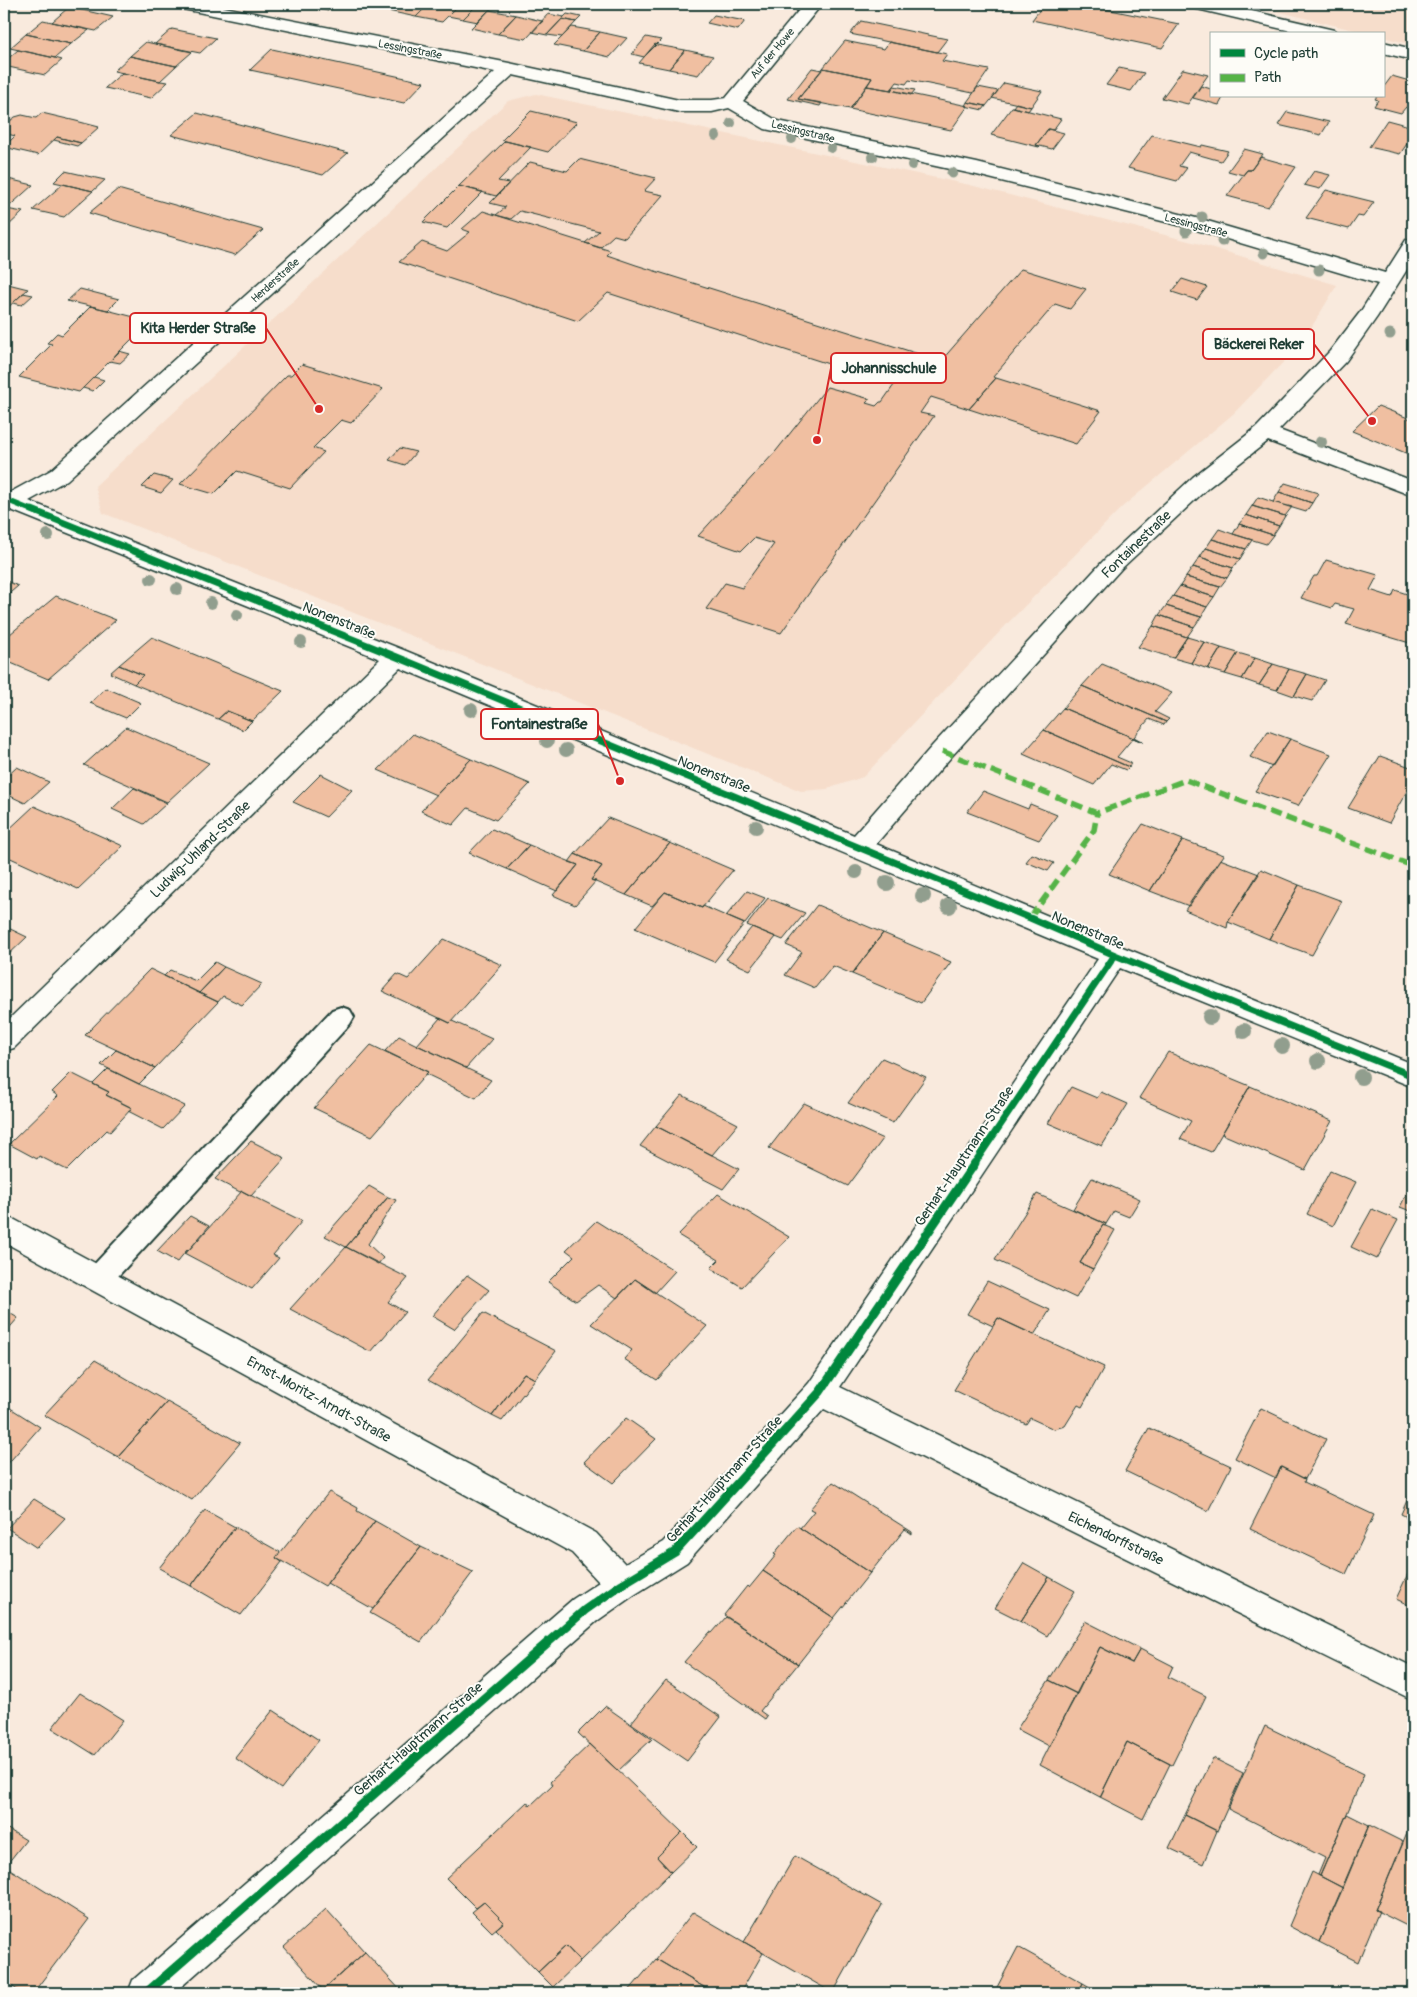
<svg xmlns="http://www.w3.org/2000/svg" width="1417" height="1997" font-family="Pangolin,sans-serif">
<rect width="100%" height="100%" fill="#f9eadd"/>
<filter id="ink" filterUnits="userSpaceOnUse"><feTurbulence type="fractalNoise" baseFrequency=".02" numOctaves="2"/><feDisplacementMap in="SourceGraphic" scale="10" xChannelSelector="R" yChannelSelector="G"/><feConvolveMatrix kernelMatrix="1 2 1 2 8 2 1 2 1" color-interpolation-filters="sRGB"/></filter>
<g filter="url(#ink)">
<path fill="#f6ddcb" d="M1248 4H1413V45L1383 37V34H1370Z
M536 94 970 185 1200 244 1337 285 1302 343 1233 414 1121 508 1009 622 863 777 827 789 801 791 103 513 95 486 508 101Z"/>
<path fill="#f0bfa1" stroke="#1f3d34" d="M294 4H335L328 11Z
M395 4H429L416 17 388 11Z
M429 4H460L442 22 416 17Z
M460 4H478L463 19 448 16Z
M478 4 493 6 478 22 463 19Z
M964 4H999L994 10Z
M1044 4H1081L1179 24 1162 48 1032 20Z
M69 7 113 17 96 31 52 22Z
M489 10 516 15 498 34 471 28Z
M548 14 564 17 547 35 532 32Z
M567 14 581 17 576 22 562 19Z
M516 15 542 21H543L526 39 498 34Z
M714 15 745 21 738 30 707 23Z
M562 19 576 22 562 37 547 35Z
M43 20 52 22 89 30 71 44 26 34Z
M861 21 947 39 937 52 850 34Z
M572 27 600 32 583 51 554 45Z
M172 29 216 38 200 53 155 44Z
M600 32 627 38 610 57 583 51Z
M26 34 71 44 55 58 10 48Z
M646 37 661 40 644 57 632 54Z
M845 41 884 49 889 42 947 54 942 61 989 70 973 93 909 80 906 84 897 82 891 90 867 86 872 78 823 68Z
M146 42 155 44 192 52 176 66 130 56Z
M655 44 657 45 685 50 669 69 639 63Z
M272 49 424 82 404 103 250 70Z
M18 50 55 58 62 60 45 75 4 66V62Z
M685 50 713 56 698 75 669 69Z
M130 56 176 66 160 81 114 71Z
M812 68 822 70 798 99 822 103 820 106 788 99Z
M823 68 872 78 850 109 798 99Z
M1119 68 1144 73 1131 91 1106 85Z
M1183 69 1208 75 1188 104 1162 98Z
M122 73 160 81 168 82 151 98 105 88Z
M1392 76 1413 82V109L1406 107 1401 113 1374 106 1378 100 1375 99 1377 96H1383V88Z
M1004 83 1042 91 1031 107 992 98Z
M867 86 891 90 968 106 951 130 850 109Z
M894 86 915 90 911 95 891 90Z
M1201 86 1211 89V96H1224L1219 105 1193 98Z
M978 87 998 91 986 106 967 102Z
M967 102 986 106 983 110 965 106Z
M1016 103 1031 107 1028 111 1013 107Z
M1012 107H1013L1061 119 1053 130 1048 129 1036 145 1040 146 1039 147 991 135Z
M531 111 577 122 548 152 502 140Z
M1287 112 1329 122 1321 135 1278 125Z
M42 113 76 121 99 127 81 143 57 137 38 155 4 147 15 136 4 133V126L15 117 22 115 36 118Z
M197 113 348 153 323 175 171 135Z
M1387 120 1413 127V135L1400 154 1369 147Z
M1048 129 1064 133 1052 149 1036 145Z
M1152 135 1201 147 1202 145 1228 151 1221 161 1189 152 1179 166 1187 168 1177 181 1128 168Z
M57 137 81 143 77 146 54 140Z
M505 141 531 147 498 181 509 183 496 196 459 186Z
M1244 149 1263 154 1251 170H1247L1243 175 1228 171Z
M1260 157 1296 167 1268 207 1227 196 1247 170H1251Z
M579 159 656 178 644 191 663 195 625 238 614 235 600 248 585 243 599 231 520 211 511 219 496 215 506 207 490 203 530 162 567 171Z
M65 171 105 180 93 191 54 182Z
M1314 171 1330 175 1320 189 1304 185Z
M4 178 33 185 4 211Z
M63 184 93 191 64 217 33 210Z
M459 186 483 192 447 228 423 222Z
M118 189 263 230 235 255 89 213Z
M1326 190 1374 202 1363 217 1358 216 1349 229 1306 218Z
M6 209 23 212 6 228H4V211Z
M483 211 611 251 607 255 636 265 941 361 1021 269 1086 289 1070 309 1055 304 993 377 996 378 969 409 931 397 920 413 934 416 781 633 706 609 725 583 742 588 774 544 754 538 741 551 698 536 776 451 827 387 870 399 866 403 876 406 880 402H882L894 385 608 293 578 321 399 262 422 242 447 251 470 232 462 229Z
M1182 279 1207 287 1197 300 1172 292Z
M4 283 28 289 4 311Z
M80 289 119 299 108 310 67 301Z
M23 293 33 295 22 305 13 303Z
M91 306 150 321 79 392 19 377 52 344 47 343 57 333 62 335Z
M119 351 130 354 120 363 110 361Z
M302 364 383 389 351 423 341 420 313 448 324 452 290 488 237 471 214 494 180 484 287 375H291Z
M94 377 104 380 93 391 83 388Z
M996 378 1101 411 1076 444 969 409Z
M1378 406 1413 420V456L1352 431Z
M400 448 416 452 405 465 389 460Z
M154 475 173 480 161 493 142 487Z
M1285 483 1318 493 1312 503 1279 492Z
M1279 492 1312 503 1306 512 1273 502Z
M1258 497 1273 502 1292 507 1285 516 1252 506Z
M1252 506 1285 516 1279 526 1246 515Z
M1246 515 1279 526 1273 535 1239 524Z
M1239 524 1273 535 1266 544 1233 534Z
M1219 529 1233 534 1252 540 1246 549 1212 539Z
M1212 539 1246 549 1240 559 1206 548Z
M1206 548 1240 559 1233 568 1200 557Z
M1200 557 1233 568 1227 578 1193 567Z
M1326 560 1378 575 1370 590 1392 597 1395 590 1413 596V644L1346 624 1354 609 1335 604 1332 608 1301 598 1314 576H1317Z
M1193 567 1227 578 1220 587 1186 577Z
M1186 577 1220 587 1214 597 1180 586Z
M4 580 18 586 4 598Z
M1180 586 1214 597 1207 607 1173 596Z
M56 596 116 620 48 679 4 660V639Z
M1173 596 1207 607 1201 617 1166 606Z
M1166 606 1201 617 1194 627 1159 615Z
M1159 615 1194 627 1187 637 1153 626Z
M1153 626 1187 637 1173 658 1138 647Z
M152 637 283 691 252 721 227 711 218 719 134 684 143 675 119 665Z
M1187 637 1204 642 1191 663 1173 658Z
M1204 642 1221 648 1208 669 1191 663Z
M1221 648 1238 653 1225 674 1208 669Z
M1238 653 1255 658 1242 679 1225 674Z
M1255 658 1273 664 1259 685 1242 679Z
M1102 664 1172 693 1155 712 1169 719 1166 722 1082 686Z
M1273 664 1289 669 1277 690 1259 685Z
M119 665 143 675 134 684 110 673Z
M1289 669 1307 674 1294 696 1277 690Z
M1307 674 1325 680 1312 701 1294 696Z
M1082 686 1166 722 1164 725 1149 719 1134 737 1143 742 1063 708Z
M106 688 141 703 126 718 90 703Z
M1063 708 1143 742 1133 738 1117 757 1131 763 1129 767 1044 730Z
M227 711 252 721 243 730 218 719Z
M126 727 209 763 167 802 84 765Z
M1044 730 1129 767 1126 770 1111 764 1094 785 1023 754Z
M1268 731 1290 739 1272 767 1250 757Z
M413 734 471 759 436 795 378 770Z
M1290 739 1331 754 1298 806 1255 791Z
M1380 756 1413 768V780L1389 823 1348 808Z
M471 759 530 784 496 820 468 808 453 825 421 811Z
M17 767 49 782 25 803 4 793V779Z
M321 774 352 790 326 817 293 802Z
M134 788 167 803 144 824 112 809Z
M983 791 1028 809 1030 804 1057 815 1039 840 967 812Z
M34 806 123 846 78 889 4 855V834Z
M608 818 670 843 626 895 591 880 602 866 575 854Z
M1143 824 1183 840 1150 891 1109 874Z
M492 829 529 845 507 869 469 853Z
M1183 840 1224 855 1189 906 1150 891Z
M670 843 733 870 702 908 665 892 652 906 626 895Z
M529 845 578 865 557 891 507 869Z
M575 854 602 866 591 880 596 881 575 905 553 895 578 865 569 862Z
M1032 854 1054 863 1048 871 1026 862Z
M1220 859 1259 874 1228 922 1227 928 1185 910Z
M1261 869 1299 885 1269 939 1228 922Z
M1299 885 1342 901 1312 955 1269 939Z
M747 891 765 898 745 924 726 916Z
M665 892 702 908 703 906 744 924 714 962 635 928Z
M768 898 805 913 783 940 747 925Z
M817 905 883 933 852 974 833 966 815 988 785 975 802 952 786 945Z
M4 926 27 937 4 959Z
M752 927 776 937 750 970 726 959Z
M883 933 951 962 921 1003 852 974Z
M444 939 502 965 450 1023 382 991 397 974 408 979Z
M215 962 224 967 199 993 164 976 170 970 196 981Z
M224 967 262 984 242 1005 223 996 218 1002 199 993Z
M150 969 218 1002 155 1068 85 1035Z
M440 1018 450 1023 452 1021 492 1039 466 1068 417 1045Z
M399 1036 417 1045 491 1080 476 1098 426 1074 428 1072 385 1051Z
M371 1045 428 1072 372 1136 314 1108Z
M116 1050 155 1068 139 1084 101 1065Z
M1168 1052 1250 1086 1211 1152 1180 1139 1191 1121 1139 1098Z
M882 1058 926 1077 893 1123 848 1103Z
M108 1069 139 1084 185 1106 163 1129 128 1111 132 1108 106 1095 109 1092 93 1084Z
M71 1073 109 1092 106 1095 132 1108 110 1132 107 1130 67 1170 39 1156 37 1159 9 1144 58 1096 52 1092Z
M1250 1086 1332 1121 1305 1170 1222 1134Z
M1071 1087 1097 1098 1101 1092 1128 1104 1102 1146 1048 1123Z
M682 1095 738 1124 712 1155 656 1126Z
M804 1103 883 1139 848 1186 769 1148Z
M656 1126 712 1155 739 1169 723 1189 640 1146Z
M251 1141 285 1158 251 1196 242 1191 240 1192 215 1179Z
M1330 1171 1356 1182 1333 1226 1307 1214Z
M1092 1178 1140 1199 1129 1217 1114 1211 1106 1224 1073 1209Z
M1413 1181V1212L1400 1207Z
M369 1186 388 1197 346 1247 325 1236Z
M242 1191 302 1221 273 1255 279 1258 252 1289 184 1253 188 1251Z
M718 1194 789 1237 742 1287 711 1268 719 1260 678 1235Z
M1037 1194 1106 1224 1105 1226 1103 1225 1080 1263 1093 1269 1076 1298 995 1260Z
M388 1197 396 1200 368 1244 383 1258 378 1264 346 1247Z
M1372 1209 1398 1220 1377 1259 1351 1247Z
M190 1216 209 1226 188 1251 187 1250 177 1262 157 1251Z
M596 1221 675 1271 655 1293 635 1279 617 1298 598 1285 576 1301 548 1282 574 1256 566 1250Z
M1103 1225 1115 1230 1093 1269 1080 1263Z
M346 1247 408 1278 388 1302 405 1312 371 1352 290 1309Z
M467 1275 489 1290 454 1329 432 1316Z
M635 1279 707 1326 657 1380 624 1359 632 1350 591 1324Z
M987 1281 1050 1310 1034 1335 998 1318 993 1326 967 1314Z
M4 1310 18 1318 4 1334Z
M483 1313 556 1351 535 1379 524 1373 492 1416 428 1380Z
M998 1318 1104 1367 1082 1407 1078 1405 1065 1426 1054 1429 1030 1418 1026 1424 954 1390Z
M95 1360 167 1402 118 1457 44 1415Z
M524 1373 535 1379 502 1421 492 1416Z
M167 1402 240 1443 192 1500 118 1457Z
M4 1404 40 1427 4 1468Z
M1261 1408 1326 1439 1305 1479 1281 1467 1276 1478 1235 1458Z
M626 1418 656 1439 613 1483 584 1462Z
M1149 1428 1231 1466 1208 1511 1125 1471Z
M1281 1467 1305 1479 1304 1482 1374 1515 1346 1574 1250 1529Z
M833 1482 912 1532V1534L905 1529 870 1573 800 1528 814 1511 810 1509Z
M1413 1487V1520L1401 1514Z
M329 1492 358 1508 357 1511 375 1521 325 1586 276 1558Z
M34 1499 65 1518 37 1548 7 1528Z
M205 1510 235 1527 191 1586 159 1568Z
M375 1521 421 1547 373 1609 327 1583Z
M797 1526 870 1573 834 1618 763 1571 776 1555 774 1554Z
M235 1527 280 1552 276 1558 282 1562 241 1615 191 1586Z
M421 1547 473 1572 421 1642 370 1613Z
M1024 1563 1049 1577 1021 1621 995 1608Z
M1413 1563V1607L1396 1599Z
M763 1571 834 1618 798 1664 724 1615 747 1586 749 1588Z
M1049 1577 1075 1591 1047 1636 1021 1621Z
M726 1617 798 1664 760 1711 767 1716 765 1719 684 1662 710 1632 712 1633Z
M1085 1621 1140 1649 1132 1663 1100 1647 1077 1694 1049 1680Z
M1100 1647 1132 1663 1140 1649 1173 1666 1168 1677 1206 1696 1172 1765 1127 1742 1100 1797 1040 1765Z
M666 1680 721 1717 687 1761 631 1723Z
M1049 1680 1077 1694 1049 1746 1017 1729Z
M80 1693 123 1720 95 1755 52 1728Z
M605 1706 652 1739 618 1771 578 1733Z
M273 1710 319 1740 281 1789 235 1758Z
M1265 1726 1364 1774 1320 1876 1318 1875 1325 1858 1228 1809Z
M1127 1742 1170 1764 1143 1819 1100 1797Z
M590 1744 682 1832 657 1857 671 1872 580 1961 566 1946 538 1972 496 1929 504 1922 484 1902 476 1908 446 1878 527 1802 530 1806 552 1785 550 1782Z
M1213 1758 1243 1773 1217 1831 1185 1815Z
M1347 1814 1369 1825 1343 1888 1320 1876Z
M1185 1815 1217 1831 1203 1864 1169 1848Z
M1413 1819V1929L1375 1910Z
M1369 1825 1403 1842 1375 1910 1379 1911 1358 1962 1319 1942Z
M6 1828 26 1840 4 1868V1831Z
M682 1832 697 1847 671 1872 657 1857Z
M795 1856 882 1905 833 1993 744 1942Z
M5 1866 89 1919 33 1993H22L4 1981V1868Z
M1312 1872 1343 1888 1319 1942 1289 1926Z
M484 1902 504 1922 492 1932 472 1912Z
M326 1909 365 1952 323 1990 284 1947Z
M693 1912 763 1953 740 1993H714L656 1959Z
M566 1946 580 1961 553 1987 538 1972Z
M1018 1947 1083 1983 1078 1993H994Z
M365 1952 403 1993H319Z
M656 1959 714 1993H627Z
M1083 1983 1095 1990 1094 1993H1078Z"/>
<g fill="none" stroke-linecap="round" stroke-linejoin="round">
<defs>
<path id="service" d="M341 1007 350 1010 354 1017 350 1024 108 1287 98 1291 88 1287 84 1279 88 1271 332 1010Z"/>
<path id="minor" d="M174 4H209L509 63 679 100H712L726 98 804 4H822L743 101 778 121 977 163 1204 220 1385 273 1406 240 1413 238V260L1377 317 1346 361 1279 430 1413 481V496L1268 441 1209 487 1121 569 951 757 876 844 1125 948 1413 1064V1087L1120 968 840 1387 1413 1667V1700L824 1409 687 1562 634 1595 597 1621 174 1993H128L133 1980 573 1599 599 1582 572 1553 4 1242V1216L15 1220 596 1533 625 1564 663 1542 809 1383 1098 959 400 668 14 1048 4 1051V1024L380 659 11 510 4 512V492L9 493 51 470 495 72 183 9 177 8ZM513 75 679 112H712L729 108 765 129 977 175 1190 228 1378 284 1361 311 1330 351 1257 427 1193 477 1105 559 933 745 854 835 406 651 29 501 67 480Z
M1190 4H1221L1334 30 1337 34H1304L1193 8Z
M1383 42 1413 49V60L1383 53Z"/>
</defs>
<use href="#service" stroke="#1f3d34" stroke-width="4"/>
<use href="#minor" stroke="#1f3d34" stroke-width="3"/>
<use href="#service" fill="#fdfcf7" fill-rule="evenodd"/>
<use href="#minor" fill="#fdfcf7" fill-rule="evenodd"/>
<path stroke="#55b346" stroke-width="5.5" stroke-dasharray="12 5.5" stroke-linecap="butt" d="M942 751 1097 813 1186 780 1413 866
M1030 918 1094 830 1097 813"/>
<defs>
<path id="cycleway-far2" d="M4 499 36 512"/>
<path id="cycleway-far1" d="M32 510 397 657 1030 918 1115 955 1413 1076
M974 1164 1115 955"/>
<path id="cycleway" d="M146 1993 585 1610 622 1584 675 1552 820 1392 975 1163"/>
</defs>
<use href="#cycleway-far2" stroke="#fdfcf7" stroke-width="8"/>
<use href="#cycleway-far1" stroke="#fdfcf7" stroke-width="10"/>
<use href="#cycleway" stroke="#fdfcf7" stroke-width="12"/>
<use href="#cycleway-far2" stroke="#00873e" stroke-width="5.5"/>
<use href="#cycleway-far1" stroke="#00873e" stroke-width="7"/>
<use href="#cycleway" stroke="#00873e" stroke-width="9"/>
</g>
<g fill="#919e8e">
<circle cx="731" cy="123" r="5"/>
<circle cx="716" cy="136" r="5"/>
<circle cx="792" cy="139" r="5"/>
<circle cx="831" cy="148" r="5"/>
<circle cx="873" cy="157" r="5"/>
<circle cx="912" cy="165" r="5"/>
<circle cx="952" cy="173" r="5.5"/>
<circle cx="1202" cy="217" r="5.5"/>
<circle cx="1186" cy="231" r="5.5"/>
<circle cx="1222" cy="241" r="5.5"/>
<circle cx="1264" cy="253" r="5.5"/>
<circle cx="1319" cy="270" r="5.5"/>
<circle cx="1390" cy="334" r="5.5"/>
<circle cx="1321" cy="442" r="6"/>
<circle cx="48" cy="535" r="6"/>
<circle cx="151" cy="579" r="6"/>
<circle cx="177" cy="589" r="6"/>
<circle cx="211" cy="603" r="6"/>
<circle cx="237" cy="615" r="6"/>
<circle cx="301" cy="642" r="6"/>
<circle cx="471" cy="710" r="7"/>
<circle cx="547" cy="741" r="7"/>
<circle cx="566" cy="750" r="7"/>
<circle cx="756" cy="827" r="7"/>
<circle cx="856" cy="872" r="7"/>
<circle cx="887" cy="883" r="8"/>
<circle cx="923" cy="896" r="8"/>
<circle cx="949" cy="906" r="8"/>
<circle cx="1210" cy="1017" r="8"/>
<circle cx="1244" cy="1031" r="8"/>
<circle cx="1282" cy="1046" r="8"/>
<circle cx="1318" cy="1061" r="8"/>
<circle cx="1361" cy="1077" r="8"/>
</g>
</g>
<g text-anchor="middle" stroke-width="4" stroke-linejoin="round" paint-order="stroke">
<g font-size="11" fill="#1f3d34" stroke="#fdfcf7">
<text transform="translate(410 49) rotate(11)" y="4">Lessingstraße</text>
<text transform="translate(772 53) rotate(-50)" y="4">Auf der Howe</text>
<text transform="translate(803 131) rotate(14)" y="4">Lessingstraße</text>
<text transform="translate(1196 225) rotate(15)" y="4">Lessingstraße</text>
<text transform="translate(275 280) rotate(-42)" y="4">Herderstraße</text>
</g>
<g font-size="14" fill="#1f3d34" stroke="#fdfcf7">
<text transform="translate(1136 544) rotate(-44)" y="5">Fontainestraße</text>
<text transform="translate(339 620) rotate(22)" y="5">Nonenstraße</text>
<text transform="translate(714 774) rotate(22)" y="5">Nonenstraße</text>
<text transform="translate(200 849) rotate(-44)" y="5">Ludwig-Uhland-Straße</text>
<text transform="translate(1088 930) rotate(23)" y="5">Nonenstraße</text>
<text transform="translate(964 1156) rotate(-56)" y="5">Gerhart-Hauptmann-Straße</text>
<text transform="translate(319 1399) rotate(29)" y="5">Ernst-Moritz-Arndt-Straße</text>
<text transform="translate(724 1479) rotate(-48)" y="5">Gerhart-Hauptmann-Straße</text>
<text transform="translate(1116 1538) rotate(26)" y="5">Eichendorffstraße</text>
<text transform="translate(418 1739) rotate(-41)" y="5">Gerhart-Hauptmann-Straße</text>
</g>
</g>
<path fill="none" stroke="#d62828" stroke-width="2" d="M319 409L266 328M1372 421L1314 344M817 440L831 368M620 781L598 724"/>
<g fill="#d62828" stroke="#fdfcf7" stroke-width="2">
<circle cx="319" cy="409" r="5"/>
<circle cx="1372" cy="421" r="5"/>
<circle cx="817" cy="440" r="5"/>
<circle cx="620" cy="781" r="5"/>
</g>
<g fill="#fdfcf7" stroke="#d62828" stroke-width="2">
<rect x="130" y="313" width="136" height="30" rx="5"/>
<rect x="1203" y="329" width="111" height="30" rx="5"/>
<rect x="831" y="353" width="115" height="30" rx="5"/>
<rect x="481" y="709" width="117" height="30" rx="5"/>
</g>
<g font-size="15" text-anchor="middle" font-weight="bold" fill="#1f3d34">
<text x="198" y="333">Kita Herder Straße</text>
<text x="1259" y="349">Bäckerei Reker</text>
<text x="889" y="373">Johannisschule</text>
<text x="539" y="729">Fontainestraße</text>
</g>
<rect width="1417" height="1997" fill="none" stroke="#fdfcf7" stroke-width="20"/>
<rect x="10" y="10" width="1397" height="1977" fill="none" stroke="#1f3d34" stroke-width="2" filter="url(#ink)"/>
<rect x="1210" y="32" width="175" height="65" fill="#fdfcf7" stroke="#a4b0a9"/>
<rect x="1220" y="49" width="25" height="8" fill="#00873e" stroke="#a4b0a9"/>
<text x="1254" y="58" font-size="15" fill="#1f3d34">Cycle path</text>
<rect x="1220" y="74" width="25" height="8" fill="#55b346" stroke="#a4b0a9"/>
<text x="1254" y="82" font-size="15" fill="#1f3d34">Path</text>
</svg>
